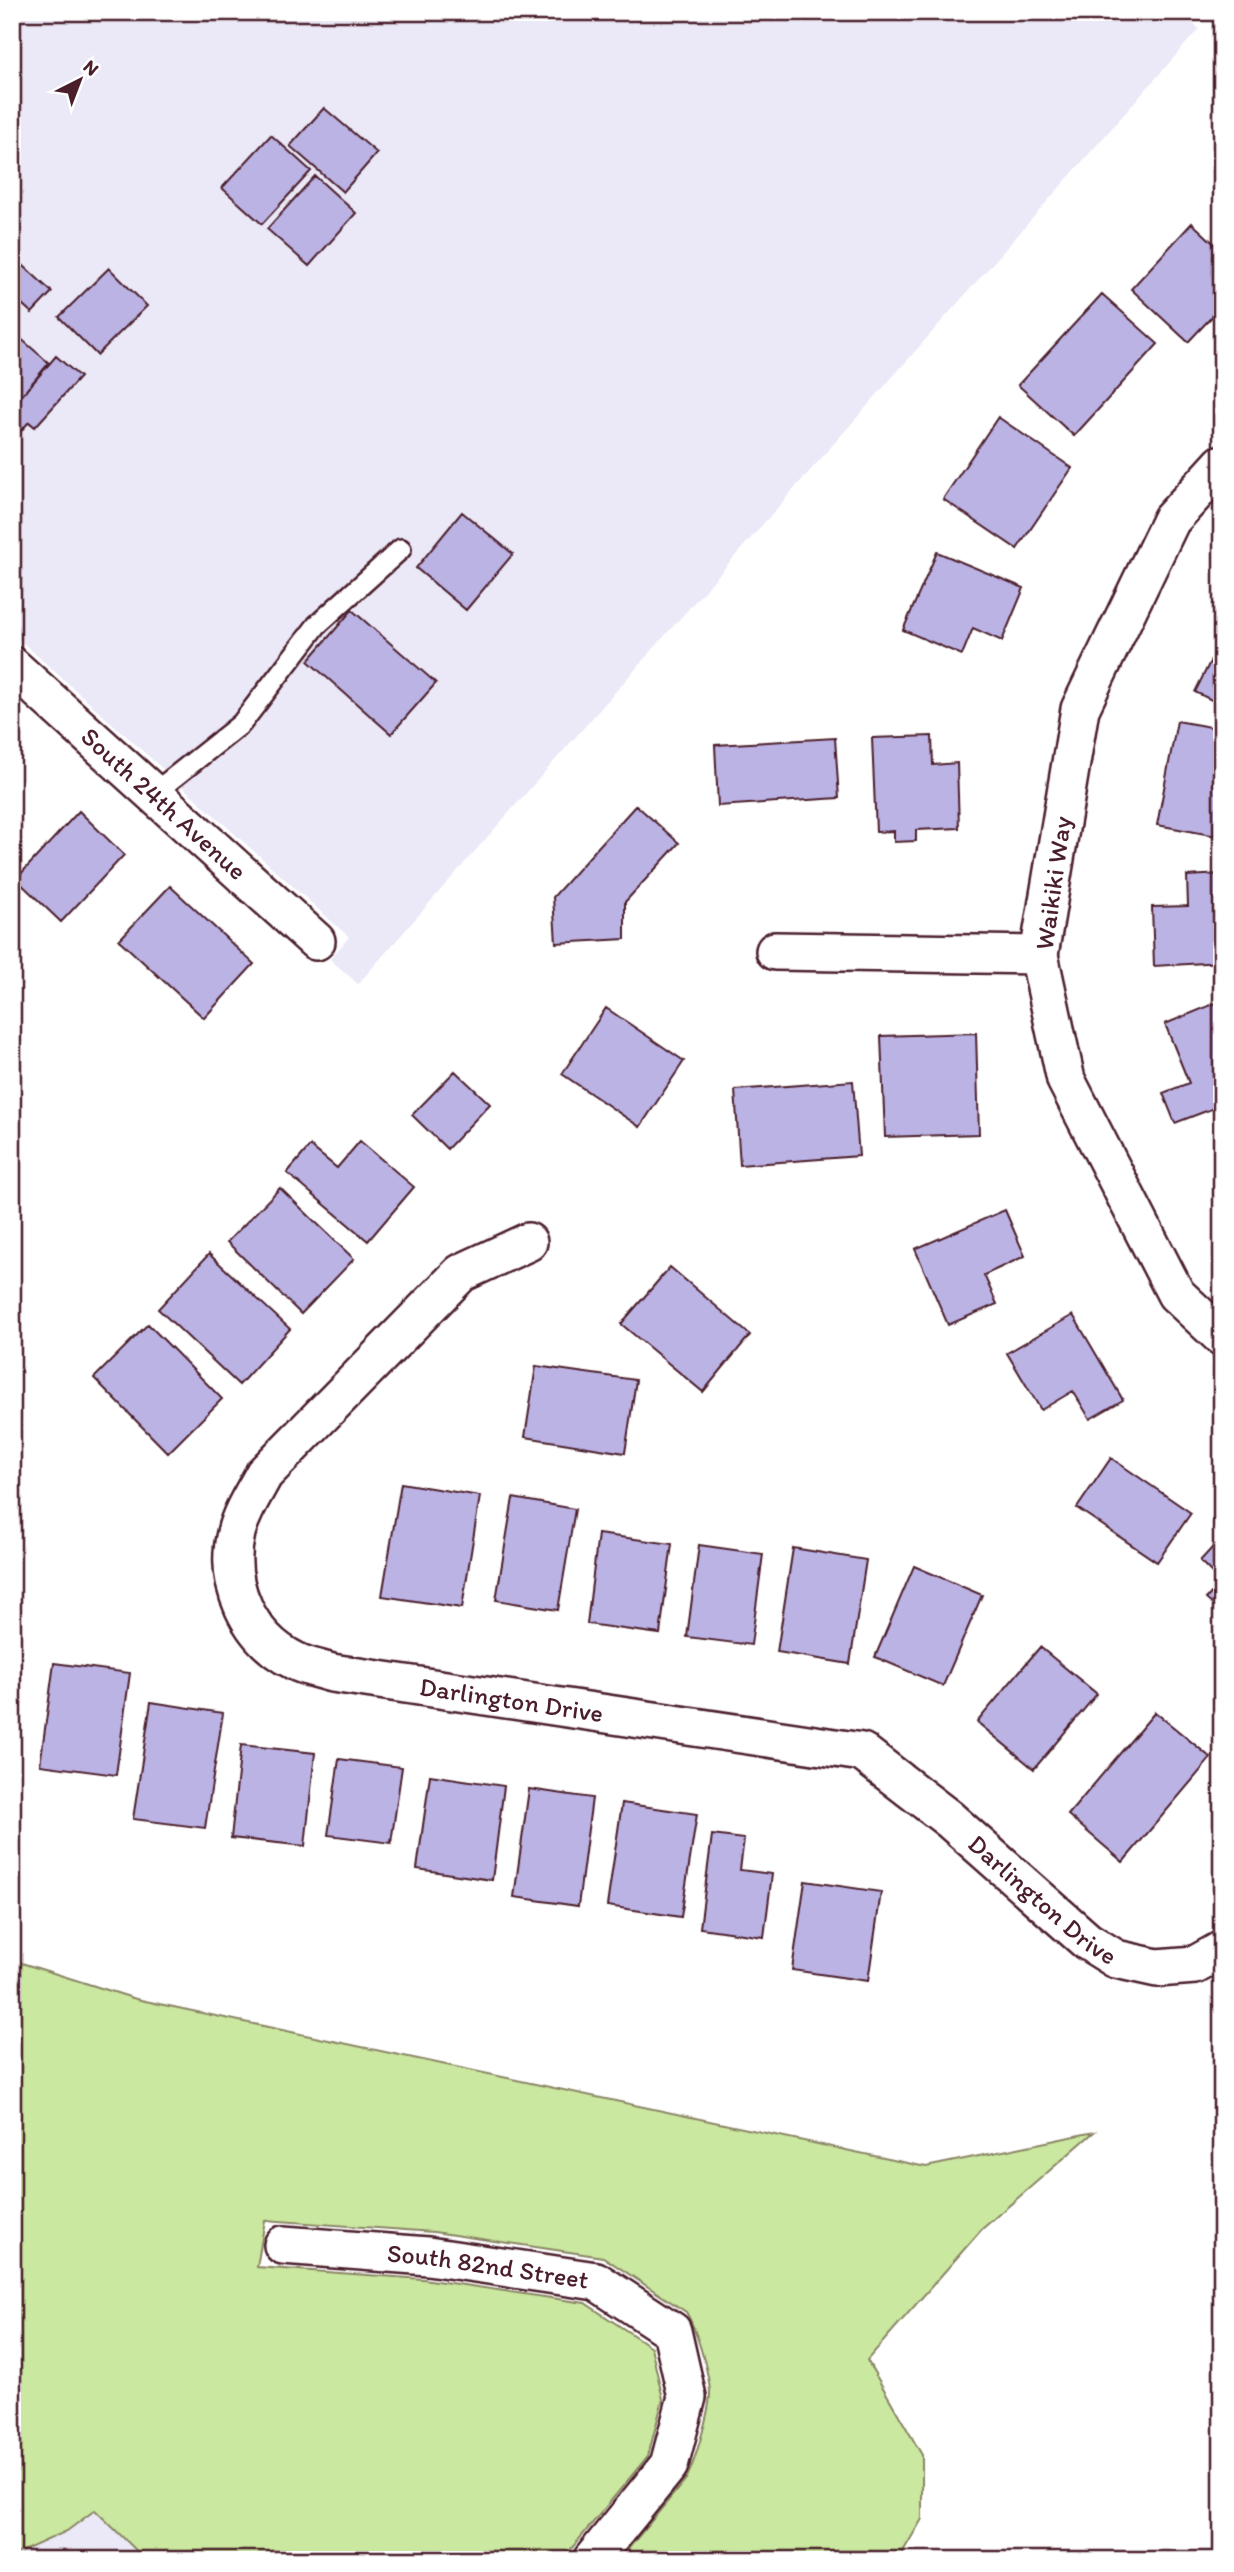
<svg xmlns="http://www.w3.org/2000/svg" width="1234" height="2572" font-family="Itim,sans-serif">
<rect width="100%" height="100%" fill="#fff"/>
<filter id="ink" filterUnits="userSpaceOnUse"><feTurbulence type="fractalNoise" baseFrequency=".0143" numOctaves="2"/><feDisplacementMap in="SourceGraphic" scale="14" xChannelSelector="R" yChannelSelector="G"/><feConvolveMatrix kernelMatrix="1 2 1 2 8 2 1 2 1" color-interpolation-filters="sRGB"/></filter>
<g filter="url(#ink)">
<path fill="#ebe8f7" d="M12 12H1182L1199 29 358 984 330 959 349 937 12 633Z
M95 2510 146 2560H12V2556L67 2531Z"/>
<path fill="#cae89f" stroke="#8a8465" stroke-width="2" d="M12 1960 136 1999 926 2167 1094 2132 982 2229 867 2360 922 2455V2519L898 2560H619L686 2479C695 2462 711 2408 710 2390 708 2370 696 2328 686 2312L603 2257 434 2232 265 2220 257 2267 423 2279 585 2303 651 2347 663 2399 648 2456 562 2560H146L95 2510 67 2531 12 2556Z"/>
<path fill="#bcb3e5" stroke="#4a1f2b" stroke-width="2" d="M324 108 377 153 343 192 290 146Z
M271 135 311 171 262 224 222 188Z
M315 176 356 213 309 266 267 229Z
M1192 223 1222 251V306L1188 342 1131 289Z
M12 255 52 292 32 313 12 295Z
M109 268 147 306 97 355 59 317Z
M1102 294 1158 344 1074 436 1018 385Z
M12 331 49 363 12 407Z
M56 356 80 377 35 427 29 422 12 441V407Z
M998 417 1072 468 1017 549 943 499Z
M462 512 513 554 466 610 416 568Z
M937 552 1024 588 1002 641 973 628 962 655 903 630Z
M352 610 436 683 391 734 308 661Z
M1222 638V705L1195 692Z
M1177 721 1222 729V837L1157 825Z
M932 736 933 765 957 763 959 828 916 830V841L894 842V831L876 832 872 738Z
M835 738 839 798 718 806 715 745Z
M636 805 679 843 625 902V939L556 943 553 897Z
M79 811 124 855 61 922 16 879Z
M1222 874V962L1154 966 1152 907 1188 906 1187 876Z
M170 886 254 964 204 1018 119 940Z
M1216 1003 1222 1018V1105L1175 1123 1163 1093 1189 1083 1165 1024Z
M606 1008 684 1061 640 1127 562 1074Z
M976 1033 979 1134 885 1137 881 1036Z
M455 1071 490 1104 447 1149 412 1115Z
M853 1081 859 1156 740 1165 735 1090Z
M360 1141 414 1187 368 1241 287 1173 310 1146 337 1168Z
M280 1188 354 1259 301 1314 227 1242Z
M1005 1210 1025 1256 984 1275 997 1304 948 1325 915 1249Z
M209 1254 290 1329 239 1385 158 1309Z
M670 1267 750 1335 703 1392 621 1324Z
M1073 1315 1123 1400 1090 1419 1073 1391 1041 1410 1007 1353Z
M148 1324 222 1399 168 1453 94 1378Z
M536 1366 636 1380 625 1453 525 1437Z
M1111 1458 1191 1513 1157 1562 1077 1508Z
M401 1483 480 1496 462 1608 382 1596Z
M513 1498 575 1509 558 1610 496 1600Z
M598 1534 672 1544 660 1634 587 1624Z
M1222 1537V1613L1206 1599 1221 1582 1200 1561Z
M699 1545 763 1554 751 1645 687 1637Z
M793 1548 866 1560 850 1664 777 1652Z
M914 1566 982 1595 943 1686 875 1657Z
M1040 1647 1097 1694 1034 1769 977 1722Z
M54 1663 130 1673 116 1775 40 1765Z
M151 1702 223 1713 205 1828 133 1819Z
M1155 1712 1211 1758 1123 1862 1068 1815Z
M241 1745 315 1753 305 1846 231 1838Z
M339 1759 402 1767 391 1843 328 1835Z
M430 1775 504 1786 492 1880 417 1869Z
M529 1789 592 1798 578 1906 514 1897Z
M622 1803 697 1814 681 1917 607 1906Z
M712 1835 744 1839 740 1870 772 1874 764 1937 700 1928Z
M805 1881 881 1892 868 1981 792 1970Z"/>
<g fill="none" stroke-linecap="round" stroke-linejoin="round">
<defs>
<path id="service" d="M154 793 241 724 317 625 401 549"/>
<g id="minor">
<path d="M1222 464 1171 520 1080 709 1039 955 1066 1080 1176 1294 1222 1337"/>
<path id="s1" d="M12 666 316 941"/>
<path d="M775 951 1039 955"/>
<path id="s2" d="M528 1242 461 1273 264 1474C254 1493 241 1512 236 1533 224 1583 248 1638 295 1661 306 1667 320 1669 332 1673L862 1752 949 1819 1087 1941 1116 1959 1157 1968 1195 1965 1222 1950"/>
<path id="s3" d="M283 2245 428 2256 596 2281 672 2331 687 2397 669 2465 592 2560"/>
</g>
</defs>
<use href="#service" stroke="#4a1f2b" stroke-width="24"/>
<use href="#minor" stroke="#4a1f2b" stroke-width="42"/>
<use href="#service" stroke="#fff" stroke-width="19"/>
<use href="#minor" stroke="#fff" stroke-width="37"/>
</g>
</g>
<g text-anchor="middle" stroke-width="5" stroke-linejoin="round" paint-order="stroke">
<g font-size="26" fill="#4a1f2b" stroke="#fff">
<text dy="9" stroke="none"><textPath href="#s1" startOffset="205">South 24th Avenue</textPath></text>
<text transform="translate(1053 883) rotate(-82)" y="9">Waikiki Way</text>
<text dy="9" stroke="none"><textPath href="#s2" startOffset="793">Darlington Drive</textPath></text>
<text dy="9" stroke="none"><textPath href="#s2" startOffset="1381">Darlington Drive</textPath></text>
<text dy="9" stroke="none"><textPath href="#s3" startOffset="206">South 82nd Street</textPath></text>
</g>
</g>
<rect width="1234" height="2572" fill="none" stroke="#fff" stroke-width="42"/>
<rect x="21" y="21" width="1192" height="2530" fill="none" stroke="#4a1f2b" stroke-width="2.5" filter="url(#ink)"/>
<g transform="translate(80 80) rotate(42)" stroke="#ffffff" stroke-width="5" paint-order="stroke">
<path d="M0-5L12 26L0 18L-12 26Z" fill="#4a1f2b"/>
<text y="-10" font-size="19" font-weight="bold" text-anchor="middle" fill="#4a1f2b">N</text>
</g>
</svg>
